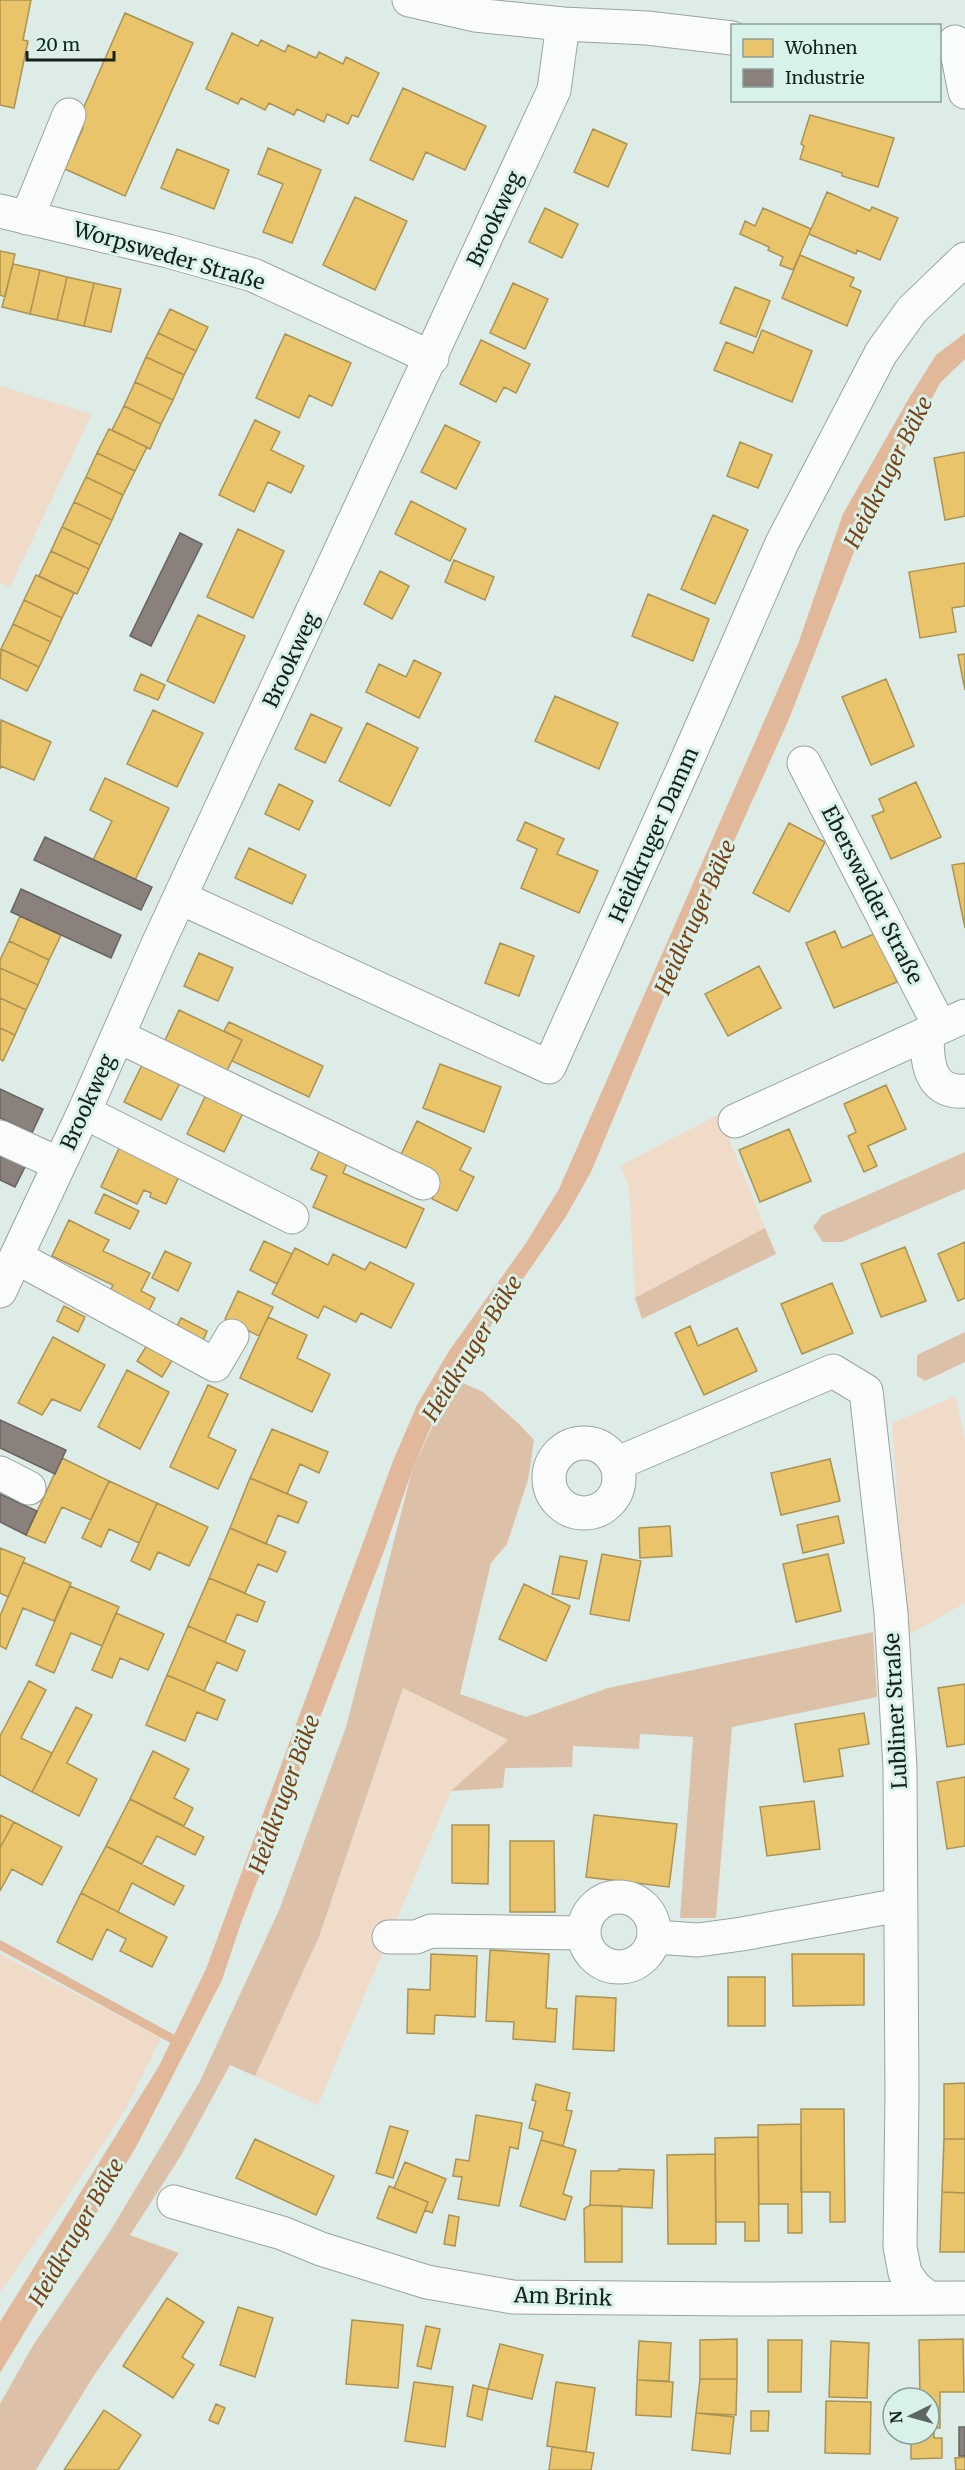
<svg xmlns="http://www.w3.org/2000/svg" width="965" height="2470" font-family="Merriweather,serif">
<rect width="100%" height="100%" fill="#deece8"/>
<path fill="#f0dac8" d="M0 386 92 414 10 587 0 583Z
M719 1114 765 1228 635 1298 629 1186 620 1166Z
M956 1396 965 1441V1603L907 1636 892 1423Z
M403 1688 509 1741 451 1791 318 2105 255 2076 319 1937Z
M0 1954 161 2038 125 2110 60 2208 0 2292Z"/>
<path fill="#ddc0a8" d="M965 1152V1189L842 1242H823L813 1227 822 1215Z
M765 1228 776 1254 642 1319 635 1298Z
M965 1332V1362L925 1381 917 1376V1355Z
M454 1379 483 1392 519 1424 534 1440 528 1480 507 1544 491 1563 460 1694 526 1717 608 1688 873 1632 877 1697 732 1727 716 1918H680L693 1737 640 1734 639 1749 573 1746 572 1767 505 1768 503 1788 451 1791 508 1740 403 1688 319 1937 255 2076 230 2065 180 2157 130 2235 179 2253 93 2377 36 2470H0V2404L32 2347 109 2233 199 2083 280 1908 346 1727 412 1471Z"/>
<path fill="#e2b89a" d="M965 333V359L940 383 864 526 789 719 664 997 591 1172 565 1218 454 1379 435 1417 412 1471 383 1554 241 1923 222 1980 136 2147 0 2373V2322L159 2066 206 1969 393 1461 417 1405 449 1351 526 1243 559 1189 798 644 843 514 909 398 936 355Z"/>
<path fill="#e9c46a" stroke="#aa9353" stroke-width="1.5" d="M0 0H31L23 40 28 41 14 108 0 105Z
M125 13 193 43 125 196 65 169 83 128 76 125Z
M232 33 258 46 261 40 285 52 288 45 316 58 319 52 343 64 346 57 379 73 358 117 352 115 348 124 327 114 324 122 297 109 294 115 269 103 265 110 241 98 238 104 206 89Z
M403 88 486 126 465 170 426 152 413 180 370 160Z
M810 115 894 138 878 187 842 176V173L800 159 804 146 801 144Z
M593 129 627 144 608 187 574 172Z
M268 148 321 170 292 243 263 232 283 184 258 174Z
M177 149 229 170 214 209 161 188Z
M827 192 870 211 872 207 898 218 880 260 857 250 856 254 809 234Z
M355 197 407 221 375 290 323 265Z
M545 208 578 224 562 258 529 242Z
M763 208 811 229 793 270 780 265 783 257 768 250 769 247 740 234 745 221 755 226Z
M0 251 15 254 5 297 0 295Z
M800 255 854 278 850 286 861 291 847 326 782 298Z
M13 264 40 270 30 314 2 307Z
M40 270 67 277 57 320 30 314Z
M67 277 94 283 84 326 57 320Z
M94 283 121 289 111 332 84 326Z
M513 283 548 299 525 349 490 333Z
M735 287 770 301 756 337 720 323Z
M170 309 208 327 196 351 158 333Z
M762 330 812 351 792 402 714 370 726 342 753 353Z
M158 333 196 351 184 375 146 357Z
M285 334 351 363 332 406 309 395 299 418 256 398Z
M481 340 530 364 516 393 504 387 496 402 460 384Z
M146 357 184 375 173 400 135 382Z
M135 382 173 400 161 424 124 406Z
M124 406 161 424 150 449 112 430Z
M255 420 280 432 271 450 304 466 291 493 268 482 254 512 219 495Z
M445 425 480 442 456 489 421 472Z
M109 429 147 447 135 471 97 453Z
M740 442 772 455 758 488 727 476Z
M965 452V516L945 520 934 458Z
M97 453 135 471 123 495 86 477Z
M86 477 123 495 112 520 74 502Z
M411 501 466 529 450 561 395 534Z
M74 502 112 520 100 545 62 527Z
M713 515 748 530 715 604 681 589Z
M62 527 100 545 89 569 51 551Z
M238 529 284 551 253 618 207 597Z
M51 551 89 569 77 594 39 576Z
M454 560 494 577 485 600 445 582Z
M965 563V606L952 608 956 632 920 638 909 572Z
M380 571 409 586 392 619 364 604Z
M36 575 74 593 62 618 24 600Z
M648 594 709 619 693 661 632 636Z
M24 600 62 618 51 642 13 624Z
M198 615 245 636 214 703 167 681Z
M13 624 51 642 39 667 1 649Z
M1 649 39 667 27 691 0 678Z
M965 654V690L958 655Z
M414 660 441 673 419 718 366 692 379 664 406 677Z
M141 674 165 685 158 700 134 690Z
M886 679 914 746 871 765 842 697Z
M555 696 618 723 599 769 535 741Z
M153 710 203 733 177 787 127 764Z
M311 714 342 728 325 763 295 749Z
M1 720 51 742 34 780 1 766 0 769Z
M367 723 418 748 390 806 339 781Z
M105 778 169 808 135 880 93 860 112 821 90 810Z
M916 782 941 837 891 859 872 816 884 811 879 799Z
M279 784 313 801 299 830 265 814Z
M525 822 564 839 557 854 598 871 579 913 521 888 537 849 517 840Z
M789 823 825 842 789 912 753 893Z
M249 848 306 875 292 904 235 878Z
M965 863V928L952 865Z
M20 916 61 935 49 960 9 941Z
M835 931 842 948 876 933 897 982 834 1008 806 943Z
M9 941 49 960 38 985 0 968V960Z
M500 943 534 956 519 996 485 983Z
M199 953 233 968 218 1001 184 986Z
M759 966 781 1008 728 1036 705 994Z
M0 968 38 985 26 1010 0 998Z
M0 998 26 1010 15 1035 0 1028Z
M179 1010 242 1040 224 1077 162 1047Z
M229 1022 323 1066 309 1097 232 1061 242 1040 224 1031Z
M0 1028 15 1035 3 1061 0 1059Z
M143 1063 181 1081 161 1120 124 1102Z
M440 1064 501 1087 484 1132 423 1108Z
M886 1085 906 1129 868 1146 877 1166 864 1172 848 1136 856 1132 844 1104Z
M206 1095 243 1113 224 1152 187 1134Z
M417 1121 471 1148 460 1170 474 1177 457 1211 432 1199 438 1186 396 1165Z
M789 1129 811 1181 760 1202 739 1150Z
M122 1142 182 1170 166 1204 150 1197 151 1193 144 1190 137 1204 101 1187Z
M322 1145 349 1158 343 1173 424 1209 406 1248 313 1207 327 1176 311 1169Z
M104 1194 139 1211 130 1229 95 1213Z
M69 1220 109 1240 103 1251 150 1273 141 1291 155 1298 147 1315 107 1297 113 1285 52 1256Z
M264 1241 292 1254 277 1284 250 1270Z
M965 1242V1298L958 1301 938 1254Z
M905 1247 926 1301 881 1317 861 1264Z
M295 1248 328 1265 333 1254 365 1270 370 1262 414 1284 391 1328 361 1313 356 1322 324 1306 318 1318 272 1294Z
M165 1251 191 1263 178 1291 152 1278Z
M832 1283 853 1333 802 1354 781 1304Z
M238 1291 273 1307 259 1336 225 1319Z
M64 1306 85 1317 78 1332 57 1321Z
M268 1317 307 1335 297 1358 330 1374 312 1412 240 1378Z
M181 1318 207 1331 202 1343 175 1330Z
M690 1326 698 1346 737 1328 757 1371 704 1395 675 1333Z
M53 1337 105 1365 80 1411 52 1399 42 1415 18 1403Z
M151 1339 176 1354 162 1377 137 1361Z
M127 1370 169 1392 140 1449 98 1427Z
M208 1385 228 1394 208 1437 236 1450 218 1489 170 1467Z
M272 1429 328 1452 319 1473 300 1464 287 1494 250 1478Z
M62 1458 109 1481 91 1520 62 1507 45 1543 26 1535Z
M830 1459 840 1501 781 1515 771 1473Z
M250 1478 307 1502 298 1523 278 1515 266 1544 230 1528Z
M109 1481 157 1503 139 1543 109 1529 101 1547 82 1538Z
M157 1503 208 1527 189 1566 158 1552 150 1570 131 1561Z
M838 1516 844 1543 803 1553 797 1525Z
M670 1526 672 1556 640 1558 639 1528Z
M230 1528 286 1552 277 1572 258 1564 245 1593 209 1578Z
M0 1548 25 1558 8 1597 0 1593Z
M602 1554 641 1561 629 1621 590 1614Z
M828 1554 841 1611 796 1622 783 1564Z
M560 1556 587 1561 579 1599 552 1594Z
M23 1562 71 1583 54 1621 23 1608 6 1649 0 1646V1616Z
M209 1578 265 1602 257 1622 237 1614 225 1642 188 1626Z
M524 1584 570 1606 546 1661 499 1639Z
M70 1586 119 1607 102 1646 71 1633 54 1673 36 1665Z
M116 1613 164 1634 148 1670 120 1658 112 1678 92 1670Z
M188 1626 245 1651 237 1671 217 1662 204 1691 167 1675Z
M167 1675 225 1700 217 1720 197 1712 185 1741 146 1725Z
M29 1681 46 1690 21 1738 52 1753 32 1792 0 1775V1736Z
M965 1684V1744L947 1747 938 1688Z
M76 1707 92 1715 67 1763 97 1779 79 1816 32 1792Z
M864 1713 869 1744 839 1749 843 1776 804 1782 795 1724Z
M153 1751 189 1769 174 1798 193 1808 184 1826 130 1799Z
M965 1777V1846L947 1849 937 1782Z
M130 1799 204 1837 195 1855 157 1836 142 1864 106 1846Z
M814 1801 820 1849 767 1856 760 1807Z
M0 1815 14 1822 0 1848Z
M594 1815 677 1824 669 1887 586 1877Z
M14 1822 62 1847 42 1885 12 1869 0 1891V1848Z
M452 1825H489L488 1884 452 1883Z
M510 1841H554L555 1912H510Z
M106 1846 184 1886 174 1905 132 1883 118 1912 81 1893Z
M81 1893 167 1937 152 1967 120 1951 126 1939 107 1929 92 1960 57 1942Z
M490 1950 549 1954 546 2008 557 2009 555 2042 513 2039 514 2022 486 2021Z
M431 1954 477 1956 475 2017 435 2015 434 2034 407 2033 408 1989 430 1990Z
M792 1954H864V2005L793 2006Z
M728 1977H765V2026H728Z
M576 1996 616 1998 614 2051 573 2049Z
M965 2083V2139H944V2084Z
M536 2084 570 2093 566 2110 572 2111 563 2146 541 2140 543 2132 529 2128 536 2101 532 2100Z
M801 2109H844L845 2222H830V2192H801Z
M476 2115 522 2123 518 2149 510 2147 499 2206 458 2199 462 2177 453 2176 456 2159 469 2161Z
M801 2124 802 2233H788V2204H759L758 2125Z
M390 2126 408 2131 393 2178 376 2173Z
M758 2137 759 2241H745V2222H716L715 2138Z
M255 2139 334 2176 316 2215 236 2178Z
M944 2139H965V2193L942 2192Z
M541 2140 576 2150 563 2194 572 2197 565 2220 520 2206Z
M715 2154 716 2244H668L667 2155Z
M405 2162 446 2179 432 2213 425 2210 428 2202 394 2188Z
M619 2169 654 2170 652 2208 590 2205 591 2171H619Z
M389 2186 428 2202 416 2233 377 2218Z
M942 2192 965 2193V2252H940Z
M590 2205 622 2206V2262H585L584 2209Z
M449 2215 459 2217 455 2246 444 2244Z
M167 2298 204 2322 182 2357 194 2365 173 2398 123 2366Z
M238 2307 273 2318 255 2377 220 2365Z
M352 2320 403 2325 398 2388 346 2384Z
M426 2326 440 2329 431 2369 417 2366Z
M737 2339V2379H700V2340Z
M963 2339 964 2392H940V2428H934V2438H942V2458L911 2459V2434H929V2398H920L919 2340Z
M768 2340H802L801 2392H768Z
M639 2341 671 2343 669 2381 637 2380Z
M831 2341 869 2343 867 2398 829 2397Z
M500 2344 543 2355 532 2399 488 2389Z
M700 2379H737L736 2415 696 2413Z
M637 2380 673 2382 671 2417 636 2415Z
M414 2382 453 2387 445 2447 405 2441Z
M556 2382 595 2388 586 2452 547 2446Z
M473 2385 488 2389 482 2420 467 2416Z
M826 2401 871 2402 870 2454 825 2453Z
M216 2404 225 2408 218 2424 209 2420Z
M104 2410 141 2435 118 2470H64Z
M751 2411H769L768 2431H751Z
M696 2413 734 2417 730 2454 692 2450Z
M552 2447 594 2453 591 2470H549Z
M965 2457V2470H956L955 2458Z"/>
<path fill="#8a817c" stroke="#676460" stroke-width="1.5" d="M180 533 202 544 151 646 130 636Z
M45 837 152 887 141 910 34 860Z
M21 889 121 935 111 958 11 912Z
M0 1089 43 1109 32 1133 0 1118Z
M0 1152 26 1165 15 1187 0 1180Z
M0 1420 66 1450 55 1474 0 1448Z
M0 1494 37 1511 26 1535 0 1522Z
M959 2427H965V2456H959Z"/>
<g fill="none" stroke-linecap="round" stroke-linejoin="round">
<path stroke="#e2b89a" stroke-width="9" d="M0 1945 182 2044"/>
<defs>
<path id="minor" d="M409 0 475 15 563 24 647 28 732 38
M955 42 965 92
M0 211 168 251 253 275 432 358
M27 218 69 115
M804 763 940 1027
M181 898 549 1067 684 767 782 543 881 353 912 310 965 259
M927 1033C927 1060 928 1094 965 1091
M118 1036 423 1183
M84 1112 292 1217
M735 1121 965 1016
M0 1137 59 1164
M16 1257 215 1365 232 1336
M0 1291 84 1112 158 944 554 90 563 24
M549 1478a35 35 0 1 1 70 0a35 35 0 1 1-70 0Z
M616 1464 833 1371 866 1391 891 1613 900 1768 902 2097 900 2247 905 2273 914 2286 927 2297
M0 1473 29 1488
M584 1932a35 35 0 1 1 70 0a35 35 0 1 1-70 0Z
M389 1937H416L431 1931 583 1933
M655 1937 698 1940 742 1934 900 1905
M174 2202 282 2233 321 2249 427 2282 513 2297 737 2299 965 2298"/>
</defs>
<use href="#minor" stroke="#99a3a0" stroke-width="35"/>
<use href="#minor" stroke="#fafcfc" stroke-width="33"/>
</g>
<g text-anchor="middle" stroke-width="6" stroke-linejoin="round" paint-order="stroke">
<g font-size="21" fill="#16201d" stroke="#d8f2ea">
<text transform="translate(495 219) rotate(-65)" y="7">Brookweg</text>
<text transform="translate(169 256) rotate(16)" y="7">Worpsweder Straße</text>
<text transform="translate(291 660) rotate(-65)" y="7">Brookweg</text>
<text transform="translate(654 835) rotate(-66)" y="7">Heidkruger Damm</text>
<text transform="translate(872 895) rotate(63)" y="7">Eberswalder Straße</text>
<text transform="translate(88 1102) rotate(-66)" y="7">Brookweg</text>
<text transform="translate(896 1711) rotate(-93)" y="7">Lubliner Straße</text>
<text transform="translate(563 2297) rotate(2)" y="7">Am Brink</text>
</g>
<g font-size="22" font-style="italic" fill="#7d4115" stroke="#d8f2ea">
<text transform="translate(888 472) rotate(-63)" y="8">Heidkruger Bäke</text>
<text transform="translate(695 917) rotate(-66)" y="8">Heidkruger Bäke</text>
<text transform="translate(472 1348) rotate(-58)" y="8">Heidkruger Bäke</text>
<text transform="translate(284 1794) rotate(-70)" y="8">Heidkruger Bäke</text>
<text transform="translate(76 2232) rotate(-60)" y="8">Heidkruger Bäke</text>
</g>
</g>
<rect x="731" y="24" width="210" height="78" fill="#d8f2ea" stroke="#8a9e98" stroke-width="1.5"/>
<rect x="743" y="39" width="30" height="18" fill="#e9c46a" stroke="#8a9e98" stroke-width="1.5"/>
<text x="785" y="54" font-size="18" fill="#16201d">Wohnen</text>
<rect x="743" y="69" width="30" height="18" fill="#8a817c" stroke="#8a9e98" stroke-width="1.5"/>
<text x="785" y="84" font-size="18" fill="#16201d">Industrie</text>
<g transform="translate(911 2416) rotate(265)"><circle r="28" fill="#d8f2ea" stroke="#8a9e98" stroke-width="1.5"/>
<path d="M0-4.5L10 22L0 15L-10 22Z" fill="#5c6764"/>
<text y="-9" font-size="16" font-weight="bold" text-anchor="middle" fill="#16201d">N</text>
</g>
<path d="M27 51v9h87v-9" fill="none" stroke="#16201d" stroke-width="3"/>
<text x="36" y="51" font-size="18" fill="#16201d" stroke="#d8f2ea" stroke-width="4.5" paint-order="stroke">20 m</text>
</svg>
